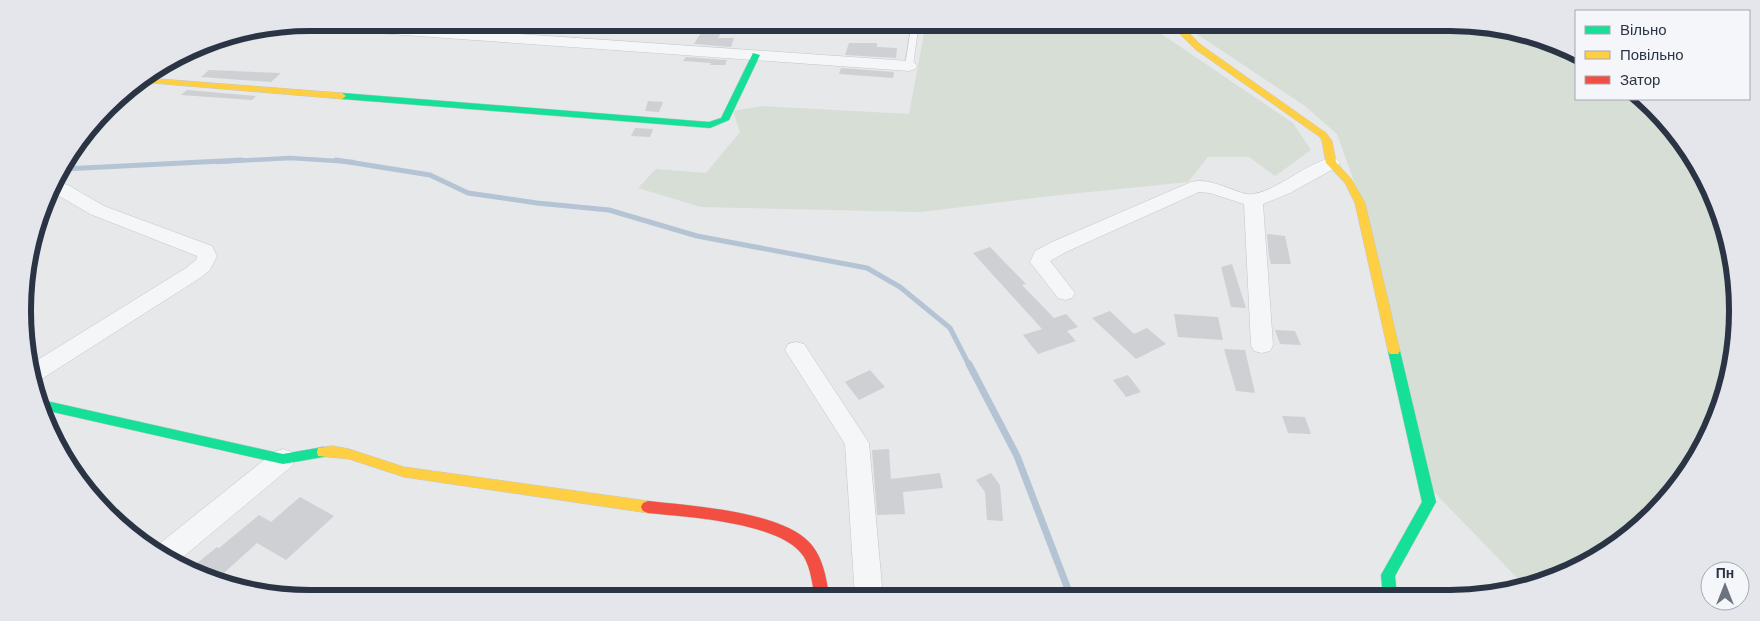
<svg xmlns="http://www.w3.org/2000/svg" width="1760" height="621" font-family="Helvetica,sans-serif">
<rect width="100%" height="100%" fill="#e6e8ea"/>
<path fill="#d6ded6" d="M1127 22 1148 25 1293 123 1311 150 1275 176 1249 157H1208L1188 182 1059 195 921 212 701 207 638 188 656 169 706 173 740 132 733 111 762 106 909 114 926 23Z
M1281 22H1449L1524 32 1576 58V99H1639L1699 166 1735 273 1728 385 1699 455 1640 527 1577 569 1524 585 1432 490 1365 212 1337 134 1305 106 1191 30Z"/>
<g fill="none" stroke-linecap="round" stroke-linejoin="round">
<path stroke="#b4c4d5" stroke-width="4.5" d="M216 162 290 158 353 162"/>
<path stroke="#b4c4d5" stroke-width="5" d="M336 160 430 175 468 193 537 203 609 210 697 236 867 268 900 287 950 328 969 365
M63 169 242 160"/>
<path stroke="#b4c4d5" stroke-width="7" d="M969 364 1017 456 1071 597"/>
</g>
<path fill="#ced0d3" d="M705 26 724 28 718 38H734L731 47 694 44Z
M849 43H877V47L897 48 896 58 845 55Z
M686 57 727 60 725 65H710L711 63 683 61Z
M841 68 894 72 893 78 839 74Z
M209 70 281 73 271 82 201 77Z
M187 90 256 96 252 100 181 95Z
M648 101 663 102 659 112 645 111Z
M635 128 653 129 650 137 631 136Z
M1267 234 1285 236 1291 264H1271L1269 256Z
M990 247 1026 284 1022 285 1054 318 1066 314 1078 327 1067 331 1076 341 1038 354 1023 335 1042 329 973 253Z
M1232 264 1246 308 1231 307 1221 267Z
M1110 311 1134 334 1147 328 1166 344 1136 359 1092 318Z
M1174 314 1218 317 1223 340 1178 337Z
M1275 330 1295 331 1301 345 1280 344Z
M1224 349 1245 350 1255 393 1236 391Z
M870 370 885 387 859 400 845 382Z
M1128 375 1141 392 1126 397 1113 380Z
M1282 416 1305 417 1311 434 1288 433Z
M889 449 891 479 940 473 943 488 903 492 905 514 877 515 872 450Z
M991 473 1000 485 1003 521 987 520 985 492 976 480Z
M300 497 334 516 286 560 257 543 216 580 191 568 217 547 219 548 259 515 271 522Z"/>
<g fill="none" stroke-linecap="round" stroke-linejoin="round">
<defs>
<path id="lane" d="M912 22H919L913 66 909 68 905 66Z"/>
<path id="street" d="M310 22H347L909 61 915 63 917 66 915 69 909 71 305 28 298 25Z
M1331 158 1337 159 1340 163 1337 167 1290 193 1263 204 1273 345 1270 351 1262 353 1254 351 1251 345 1244 204 1210 193 1199 192 1066 252 1050 261 1075 293 1072 298 1065 300 1058 298 1030 262 1035 251 1052 242 1191 182C1213 176 1240 197 1254 194 1282 188 1304 164 1331 158Z
M61 183 68 185 104 206 212 246 217 256 210 270 200 278 40 380 32 382 31 364 186 268 196 260 197 256 90 214 54 193 52 189 54 185Z
M796 342 804 344 869 443 883 597H855L845 444 785 350 788 344Z
M283 449 292 452 295 459 292 466 177 562 153 551 154 548 274 452Z"/>
<path id="fast" d="M753 53 760 55 729 120 710 128 342 99 338 96 342 93 709 122 721 118Z
M1394 347 1398 348 1400 351 1436 502 1395 576 1397 596H1383L1381 575 1422 502 1388 351 1390 348Z
M42 400 283 454 323 447 328 448 329 452 328 456 323 457 283 464 44 410 40 401Z"/>
<path id="slow" d="M1175 22H1183L1186 30 1201 45 1326 133 1332 141 1336 162 1352 180 1365 203 1400 351 1398 354H1390L1388 351 1355 203 1345 183 1326 163 1322 141 1320 137 1195 49 1179 33Z
M147 78 342 93 346 96 342 99 140 82Z
M333 446 349 449 404 467 648 501 653 503 655 507 653 511 648 513 404 477 349 459 318 456 317 452 318 448Z"/>
<path id="jam" d="M648 501C691 506 781 511 810 543 823 557 827 580 829 597H815C812 584 811 569 804 557 782 522 687 517 648 513L643 511 641 507 643 503Z"/>
</defs>
<use href="#lane" stroke="#c4c6c8" stroke-width="1"/>
<use href="#street" stroke="#c4c6c8" stroke-width="1"/>
<use href="#fast" stroke="#c4c6c8" stroke-width="1"/>
<use href="#slow" stroke="#c4c6c8" stroke-width="1"/>
<use href="#jam" stroke="#c4c6c8" stroke-width="1"/>
<use href="#lane" fill="#f5f6f7" fill-rule="evenodd"/>
<use href="#street" fill="#f5f6f7" fill-rule="evenodd"/>
<use href="#fast" fill="#16e098" fill-rule="evenodd"/>
<use href="#slow" fill="#ffcf43" fill-rule="evenodd"/>
<use href="#jam" fill="#f24e42" fill-rule="evenodd"/>
</g>
<path d="M0 0H1760V621H0ZM310 31H1450A279 279 0 0 1 1729 310V311A279 279 0 0 1 1450 590H310A279 279 0 0 1 31 311V310A279 279 0 0 1 310 31Z" fill="#e4e6eb" fill-rule="evenodd"/>
<path fill="none" stroke="#2b3445" stroke-width="6" d="M310 31H1450A279 279 0 0 1 1729 310V311A279 279 0 0 1 1450 590H310A279 279 0 0 1 31 311V310A279 279 0 0 1 310 31Z"/>
<rect x="1575" y="10" width="175" height="90" fill="#f4f6f9" stroke="#a4a8b1"/>
<rect x="1585" y="26" width="25" height="8" fill="#16e098" stroke="#a4a8b1"/>
<text x="1620" y="35" font-size="15" fill="#2b3445">Вільно</text>
<rect x="1585" y="51" width="25" height="8" fill="#ffcf43" stroke="#a4a8b1"/>
<text x="1620" y="60" font-size="15" fill="#2b3445">Повільно</text>
<rect x="1585" y="76" width="25" height="8" fill="#f24e42" stroke="#a4a8b1"/>
<text x="1620" y="85" font-size="15" fill="#2b3445">Затор</text>
<g transform="translate(1725 586)"><circle r="24" fill="#f4f6f9" stroke="#a4a8b1"/>
<path d="M0-4L9 19L0 12L-9 19Z" fill="#6c737f"/>
<text y="-8" font-size="14" font-weight="bold" text-anchor="middle" fill="#2b3445">Пн</text>
</g>
</svg>
